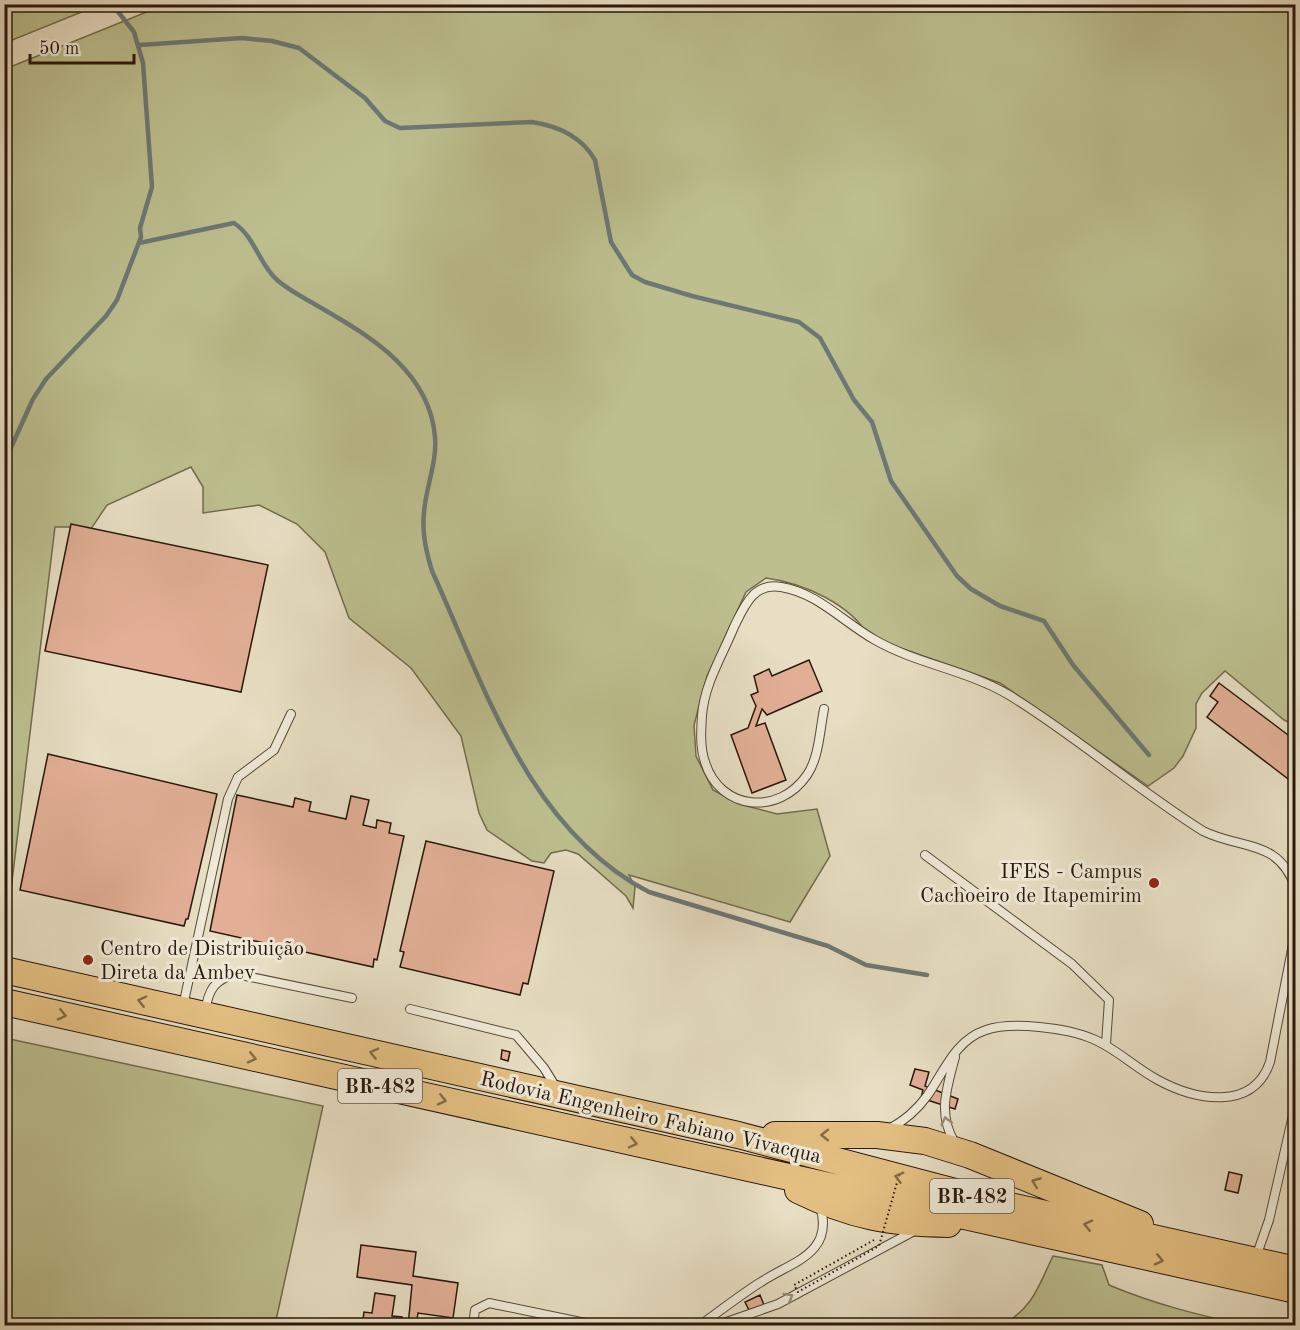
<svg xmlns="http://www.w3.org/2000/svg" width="1300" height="1330" font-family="'Old Standard TT',serif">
<rect width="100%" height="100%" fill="#e7dec3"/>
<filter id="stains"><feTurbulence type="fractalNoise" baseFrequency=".00333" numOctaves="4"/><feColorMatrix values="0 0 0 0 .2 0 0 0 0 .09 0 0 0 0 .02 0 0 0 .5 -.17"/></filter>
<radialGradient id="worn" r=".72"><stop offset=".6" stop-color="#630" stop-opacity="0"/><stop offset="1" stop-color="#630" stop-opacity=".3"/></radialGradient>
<path fill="#bdbf8f" stroke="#736b4d" stroke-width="1.5" d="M5 4H99V5L5 43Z
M164 5H1295V725L1284 720 1225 671 1202 693 1196 704V728L1183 756 1174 768 1148 786 1000 683 869 637C851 604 803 583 766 578L746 592 707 676 694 725 696 756 713 790 739 804 777 814 817 809 830 856 790 922 629 875 635 887 633 908 626 896 578 854 566 850 551 853 544 863 532 861 487 830 479 813 461 736 411 668 349 618 325 552 297 524 259 505 203 513V487L191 467 107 505 85 538 72 527H55L5 939V69Z
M5 1038 323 1106 275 1325H5Z
M1053 1256 1102 1265 1109 1285C1154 1304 1198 1315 1245 1325H1003C1034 1306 1038 1287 1053 1256Z"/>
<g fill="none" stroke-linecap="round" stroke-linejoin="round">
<path stroke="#6d7876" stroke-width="4.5" d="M140 45 242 38 272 41 299 48 365 98 385 121 400 128 532 122C558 126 582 137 595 160L611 242 632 275 645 282 692 296 799 322 820 338 854 400 872 422 891 481 957 576 971 589 1000 606 1044 621 1073 665 1149 755
M139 243 234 223C255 237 259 264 277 280 291 292 308 300 323 309 373 338 430 373 435 437 437 460 428 482 425 504 421 528 425 548 432 571 485 687 528 829 649 892L828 946 866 965 927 975
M4 463 33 399 46 379 106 316 117 300 141 237 140 228 152 187 143 63 134 32 112 4"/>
</g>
<path fill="#e2af96" stroke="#29170b" stroke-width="1.5" d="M71 524 268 565 241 692 45 651Z
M809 660 822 691 767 715 762 709 756 726 765 723 786 780 752 793 731 735 748 728 756 706 751 695 758 692 754 676 769 669 772 676Z
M1219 683 1296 741V785L1207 717 1218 702 1210 696Z
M48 754 217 794 188 919H186L184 926 20 890Z
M237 795 293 807 295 798 311 802 309 811 346 819 351 796 369 800 363 825 376 828 377 820 391 823 389 833 404 836 377 960 374 959 373 967 210 931Z
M426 841 554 871 528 984 523 983 520 995 400 967 404 952 400 951Z
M502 1050 510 1052 508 1061 501 1059Z
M915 1069 929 1072 925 1086 958 1099 955 1109 921 1098 923 1090 910 1085Z
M1296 1155V1182L1290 1180Z
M1229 1172 1242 1175 1238 1193 1225 1190Z
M361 1245 416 1252 413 1276 458 1283 453 1318 418 1313 416 1326H408L412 1285 357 1277Z
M375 1293 395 1296 392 1316 402 1317 401 1326H362L364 1312 372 1313Z
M760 1295 764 1305 750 1312 745 1302Z"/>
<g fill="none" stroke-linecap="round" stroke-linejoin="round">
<defs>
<path id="service" d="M824 709C820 729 819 758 807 775 779 816 720 811 705 762 700 748 701 731 702 716 704 685 722 656 734 627 744 607 753 582 781 587 818 593 843 622 875 640 917 664 967 670 1009 695 1076 736 1136 789 1203 831 1241 850 1279 838 1296 889
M925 855 1072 964 1109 1000 1106 1044
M183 1006 228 799 238 777 274 750 291 714
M410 1009 516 1035 544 1068 557 1089
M205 1011C209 989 214 980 236 974L352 998
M955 1057C947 1088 937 1114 955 1143
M889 1129C904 1121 917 1110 927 1096 944 1072 955 1040 986 1030 1011 1021 1068 1028 1093 1039 1117 1049 1135 1068 1158 1080 1195 1100 1253 1112 1270 1062L1296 929
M1256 1257 1269 1220 1296 1102
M473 1326 475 1310 489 1303 600 1326
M699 1326C720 1311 740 1295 761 1282 791 1262 835 1254 820 1206
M715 1326 778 1304 916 1230"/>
<path id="trunk" d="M4 970 738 1135 1001 1204 1296 1270
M4 1002 1296 1290
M775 1135H877L925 1141 970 1155 1140 1224
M798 1190C851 1216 889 1223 948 1224"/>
</defs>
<use href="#service" stroke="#584939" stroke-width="10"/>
<use href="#trunk" stroke="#29170b" stroke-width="28"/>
<use href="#service" stroke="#efead8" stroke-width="8"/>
<use href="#trunk" stroke="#e4bf82" stroke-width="26"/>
<path stroke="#29170b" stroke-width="2" stroke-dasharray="1.5 3" stroke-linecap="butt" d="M874 1240 794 1285 798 1292 879 1246 900 1172"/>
</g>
<defs><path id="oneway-chevron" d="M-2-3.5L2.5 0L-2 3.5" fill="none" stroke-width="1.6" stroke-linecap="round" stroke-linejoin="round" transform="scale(1.5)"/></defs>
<g stroke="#866b46">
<use href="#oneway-chevron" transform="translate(142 1001) rotate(-167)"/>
<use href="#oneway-chevron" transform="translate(62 1015) rotate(13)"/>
<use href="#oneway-chevron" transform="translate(374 1053) rotate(-167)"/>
<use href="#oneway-chevron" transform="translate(252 1058) rotate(13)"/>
<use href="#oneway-chevron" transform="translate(442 1100) rotate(13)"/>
<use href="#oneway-chevron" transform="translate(825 1135) rotate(-180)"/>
<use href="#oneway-chevron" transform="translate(633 1143) rotate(13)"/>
<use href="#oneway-chevron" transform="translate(899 1177) rotate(-165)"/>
<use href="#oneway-chevron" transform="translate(1036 1182) rotate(-158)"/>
<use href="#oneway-chevron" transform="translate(1088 1225) rotate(-167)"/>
<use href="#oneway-chevron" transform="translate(1159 1260) rotate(13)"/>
</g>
<g stroke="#968b7c">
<use href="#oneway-chevron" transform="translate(946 1121) rotate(-103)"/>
<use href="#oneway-chevron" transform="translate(789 1297) rotate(-31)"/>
</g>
<g fill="#8f2418" stroke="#efead8" stroke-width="2">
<circle cx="1154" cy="883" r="6"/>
<circle cx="88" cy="960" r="6"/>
</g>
<g text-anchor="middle" stroke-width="6" stroke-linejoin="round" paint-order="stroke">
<g fill="#efead8" stroke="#645648" stroke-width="1.5">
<rect x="338" y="1069" width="84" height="34" rx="4.5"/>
<rect x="930" y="1179" width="84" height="34" rx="4.5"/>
</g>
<g font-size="20" font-weight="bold" fill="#29170b">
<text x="380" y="1093">BR-482</text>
<text x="972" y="1203">BR-482</text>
</g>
<g font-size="21" fill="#29170b" stroke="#efead8" text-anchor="end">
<text x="1142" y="878">IFES - Campus<tspan x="1142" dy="24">Cachoeiro de Itapemirim</tspan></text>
<text x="100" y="955" text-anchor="start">Centro de Distribuição<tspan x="100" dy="24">Direta da Ambev</tspan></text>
</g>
<g font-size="21" fill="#29170b" stroke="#efead8">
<text transform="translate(651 1117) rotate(13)" y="7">Rodovia Engenheiro Fabiano Vivacqua</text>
</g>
</g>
<rect width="1300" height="1330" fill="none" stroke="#e7dec3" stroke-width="24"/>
<rect x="6" y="6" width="1288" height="1318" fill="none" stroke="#29170b" stroke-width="3"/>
<rect x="12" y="12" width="1276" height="1306" fill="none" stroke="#29170b" stroke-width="1.5"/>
<path d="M30 54v9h104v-9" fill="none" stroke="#29170b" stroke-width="3"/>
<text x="39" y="54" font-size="18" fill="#29170b" stroke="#efead8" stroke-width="4.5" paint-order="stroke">50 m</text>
<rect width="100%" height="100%" filter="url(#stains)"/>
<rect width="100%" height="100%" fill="url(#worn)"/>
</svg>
